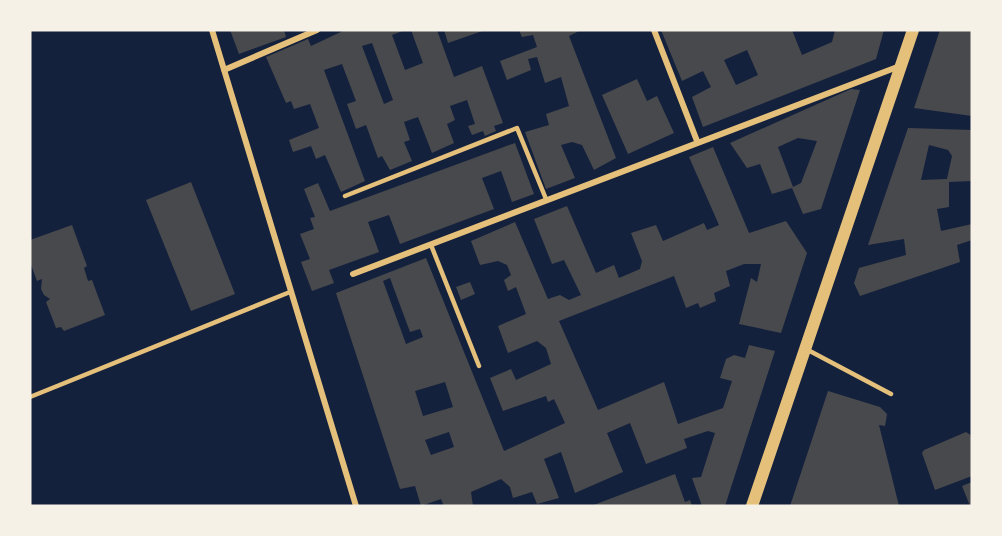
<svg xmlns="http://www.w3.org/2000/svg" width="1002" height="536" font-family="'IBM Plex Serif',serif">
<rect width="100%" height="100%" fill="#14213d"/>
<path fill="#48494c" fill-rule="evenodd" d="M230 30H284L286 37 239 54Z
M345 30H405L392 35 405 70 423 63 411 30H437L454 77 482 66 503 123 494 126 496 131 485 136 483 131 472 135 468 126 475 124 467 100 450 106 455 120 447 124 454 143 432 153 418 117 404 122 410 140 404 142 412 161 390 170 382 156 378 158 366 125 356 129 347 104 356 101 342 64 324 70 365 181 341 192 325 155 316 159 311 146 293 152 289 140 319 128 310 104 294 109 291 101 286 103 266 57 308 39 311 46ZM372 43 393 100 384 104 362 46Z
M444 30H485L448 43Z
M519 30H581L569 36 616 158 594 170 582 145 572 142 561 145 575 178 546 189 525 132 549 125 546 114 569 106 561 77 545 83 537 57 528 59 531 70 507 80 500 61 537 47 533 35 522 37Z
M661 30H792L802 55 832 42 835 30H884L876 59 703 127 692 97 711 87 703 71 682 81ZM747 50 758 75 736 85 724 60Z
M940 30H972V116L914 108Z
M637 79 647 101 657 96 674 133 628 154 602 95Z
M851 89 860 90 821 209 803 214 792 188 772 194 760 164 747 168 730 143ZM798 138 817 141 801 183 793 187 778 147Z
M908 128 972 130V181L949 182V207L937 209 941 231 972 224V240L957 245 960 262 860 296 854 283 859 268 906 255 904 239 868 245ZM929 145 948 150 952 156 947 179 921 180Z
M515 143 534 194 512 202 501 171 482 178 494 209 400 244 389 215 368 222 379 252 329 270 334 283 312 291 301 262 310 259 300 234 314 229 310 218 315 217 304 189 318 183 330 211Z
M713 147 749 233 786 221 807 253 781 333 739 324 751 278 757 282 761 264H744L726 271 730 286 714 293 716 301 700 308 698 303 686 308 674 276 559 321 598 410 664 382 678 424 723 408 732 381 720 378 726 359 734 355 745 358 749 345 775 351 725 506H702L692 478 701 477 715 433 708 431 684 439 687 448 646 464 630 423 607 433 623 472 575 493 561 452 544 459 559 498 537 504 532 492 513 498 510 487 501 479 471 492 473 506H444L441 499 421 506 415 486 400 489 336 293 426 258 504 451 565 423 554 399 548 402 546 396 503 411 490 378 511 369 516 380 551 364 546 348 537 341 508 353 498 326 526 314 516 287 508 291 504 280 511 275 507 265 498 261 480 265 471 241 515 222 548 299 560 295 569 300 581 295 564 260 552 264 534 219 567 206 596 273 614 265 619 278 640 269 642 261 631 233 656 225 663 241 704 223 707 230 719 225 689 157ZM390 278 410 332 420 329 423 337 406 344 383 281ZM445 382 453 407 423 416 415 391ZM449 432 454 447 431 455 425 440Z
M191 182 235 294 191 311 146 200Z
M72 225 87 266 84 268 88 281 92 280 105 315 64 331 61 327 56 328 46 302 50 299 44 295 41 289 42 279 37 281 30 262V240Z
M470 282 475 294 461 300 456 287Z
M828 391 880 407 887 414 885 426 879 425 899 506H790Z
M966 432 972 436V476L935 490 922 453 924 450Z
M675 474 685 502 690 500 692 506H591Z
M972 482V506H970L962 486Z"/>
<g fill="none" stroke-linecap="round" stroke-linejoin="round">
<path stroke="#e5c07b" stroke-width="4.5" d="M345 196 517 128 546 199
M431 245 479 366
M806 349 891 394
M30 397 290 292"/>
<path stroke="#e5c07b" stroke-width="6" d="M212 30 356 506
M654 30 697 141
M224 70 317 30
M353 274 900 66"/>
<path stroke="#e5c07b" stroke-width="12" d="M752 506 913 30"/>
</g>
<rect width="1002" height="536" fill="none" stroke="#f6f1e7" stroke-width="63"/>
</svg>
